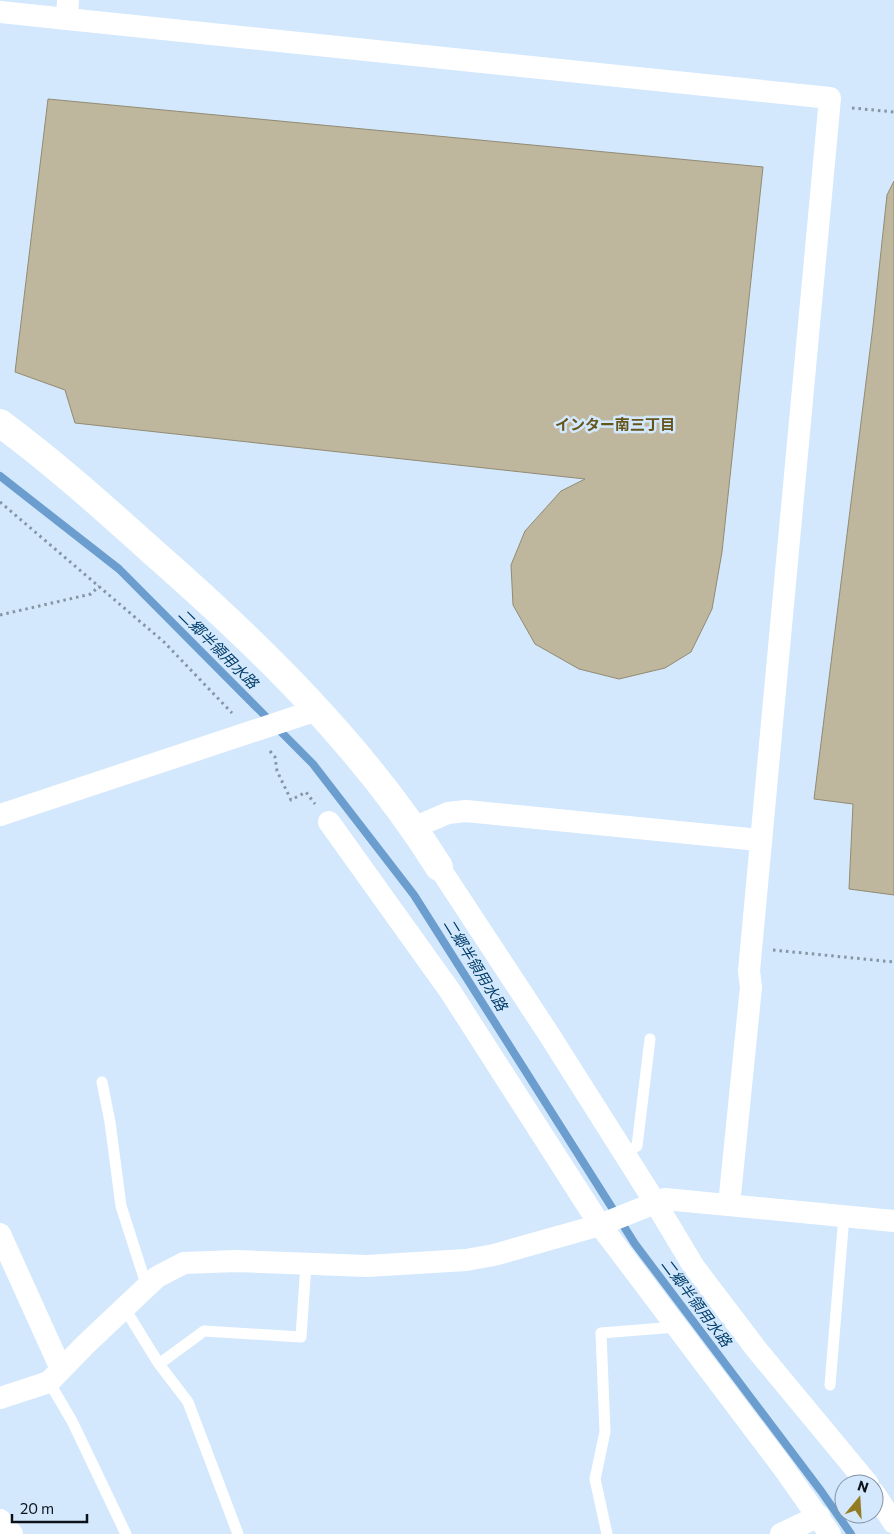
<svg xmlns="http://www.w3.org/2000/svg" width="894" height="1534" font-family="Commissioner,'Noto Sans JP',sans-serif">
<rect width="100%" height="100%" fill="#d3e8fd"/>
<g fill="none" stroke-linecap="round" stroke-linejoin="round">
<path stroke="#6b9ece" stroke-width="8" d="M0 476 119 569 313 764 414 895 635 1244 821 1491 851 1534"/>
</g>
<path fill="#beb69d" stroke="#928b72" d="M48 99 763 167 722 552 712 609 691 652 665 668 619 679 579 669 535 644 513 605 511 565 525 531 561 491 585 479 75 423 65 390 15 372Z
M894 181V895L849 889 853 804 814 799 873 326 887 195Z"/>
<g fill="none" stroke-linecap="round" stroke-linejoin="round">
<path stroke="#8595a4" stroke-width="3" stroke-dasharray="2.5 4" stroke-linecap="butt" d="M852 108 894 112
M0 502 164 642 232 713
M0 615 91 594 99 586
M270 751 275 757 277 771 291 800 306 792 315 804
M773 950 894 962"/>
<path stroke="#fff" stroke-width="11" d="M102 1082 110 1122 121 1206 147 1287
M625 1154 637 1146 650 1039
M125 1309 159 1364 188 1402 238 1534
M159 1364 204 1331 301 1337 306 1264
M49 1382 72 1421 126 1534
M830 1385 844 1216
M607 1534 595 1479 605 1432 601 1333 676 1327"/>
<path stroke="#fff" stroke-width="22" d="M0 12 67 19 68 0
M67 19 830 98 749 971 751 987 729 1205
M0 815 317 710
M329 822 450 991 600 1225 782 1466 830 1534
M413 828 448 813 466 811 759 840
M439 867 550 1036 655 1202 694 1267 757 1350 868 1484
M0 1234 61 1369
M0 1398 49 1382 85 1345 157 1277 184 1263 236 1261 367 1266 466 1260 494 1255 600 1225 665 1199 894 1221
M874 1493 894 1523
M0 1520 12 1534
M781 1534 819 1516"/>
<path stroke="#fff" stroke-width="28" d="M0 423C54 463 103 507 153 552 259 645 363 746 439 867"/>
</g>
<g text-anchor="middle" stroke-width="5" stroke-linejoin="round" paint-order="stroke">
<g font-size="15" font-weight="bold" fill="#655519" stroke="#d3e8fd">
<text x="615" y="430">インター南三丁目</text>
</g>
<g font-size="15" font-style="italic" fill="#003d69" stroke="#d3e8fd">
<text transform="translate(218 649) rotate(45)" y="5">二郷半領用水路</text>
<text transform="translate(475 965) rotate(58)" y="5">二郷半領用水路</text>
<text transform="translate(696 1303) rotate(53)" y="5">二郷半領用水路</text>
</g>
</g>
<g transform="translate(859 1499) rotate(18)"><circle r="24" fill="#d3e8fd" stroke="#8392a2"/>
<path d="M0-4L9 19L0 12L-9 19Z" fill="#947c23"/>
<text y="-8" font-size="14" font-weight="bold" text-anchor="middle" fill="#0b1219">N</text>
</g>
<path d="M12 1514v8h75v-8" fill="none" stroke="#0b1219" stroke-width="2.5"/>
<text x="20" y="1514" font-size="15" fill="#0b1219" stroke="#d3e8fd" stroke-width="4" paint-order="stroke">20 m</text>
</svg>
